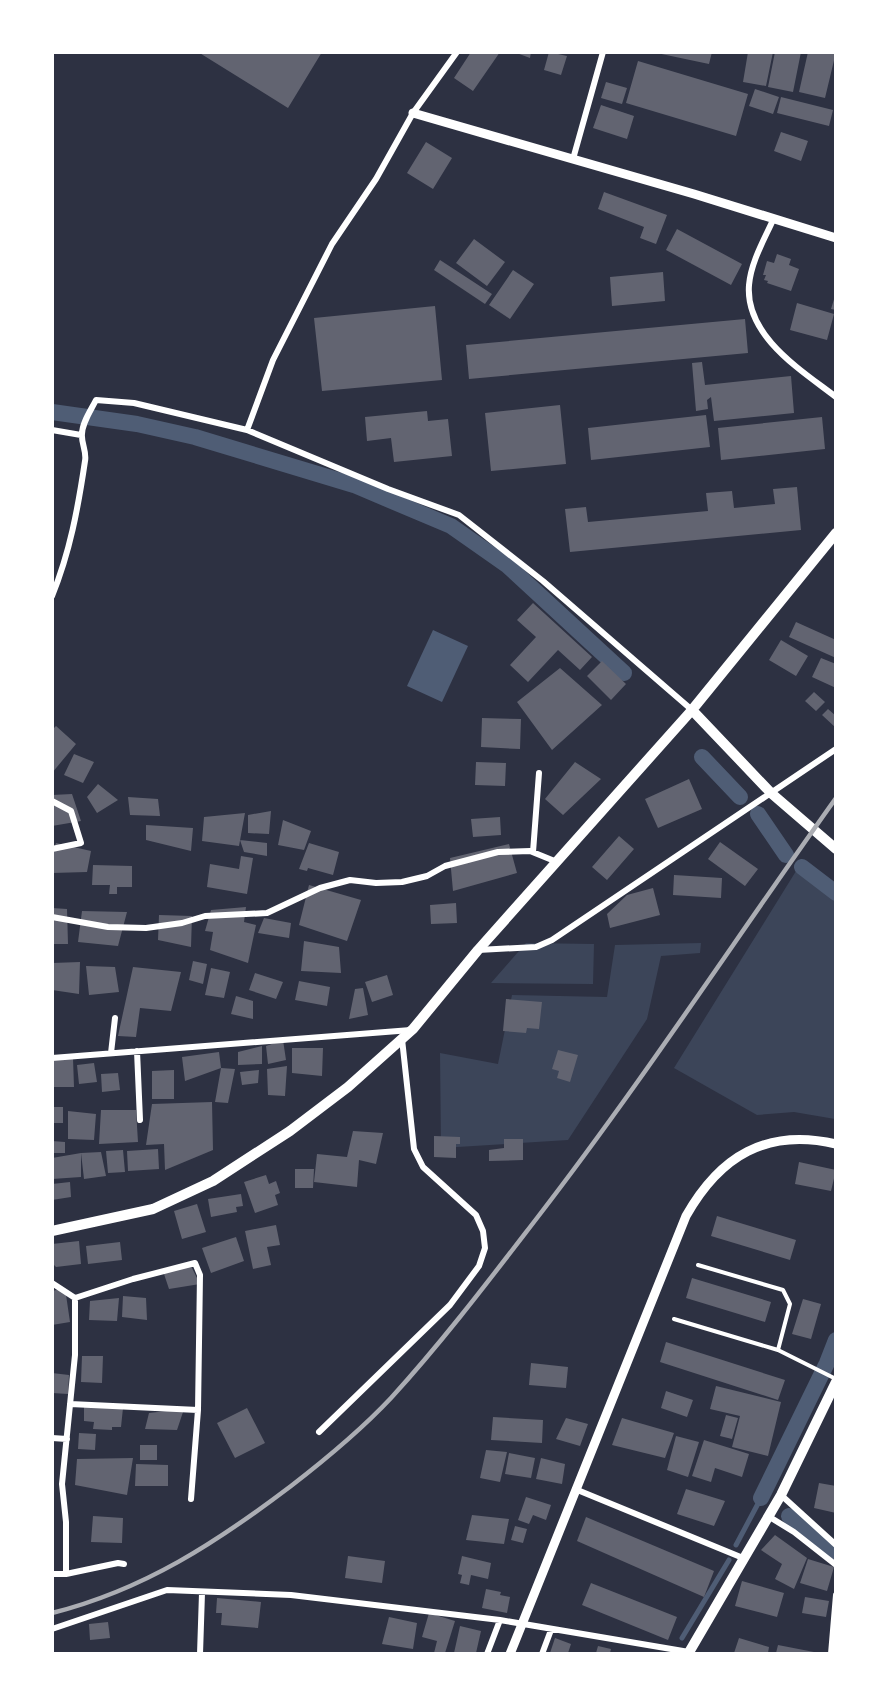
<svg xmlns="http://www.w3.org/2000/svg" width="888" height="1706" font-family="'Source Sans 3',sans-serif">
<rect width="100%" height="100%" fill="#2d3142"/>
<path fill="#3c4559" d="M801 863 835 885V1119L794 1112 757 1115 674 1068Z
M526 943 594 944 593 984 491 983Z
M701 943 700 953 661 956 647 1019 568 1140 441 1148 440 1053 498 1064 512 995 607 997 615 945Z"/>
<path fill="#4f5d75" d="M433 630 468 646 442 702 407 686Z"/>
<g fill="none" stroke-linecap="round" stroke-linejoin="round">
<path stroke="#4f5d75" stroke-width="5" d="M736 1545 761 1498
M682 1638 729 1560"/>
<path stroke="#4f5d75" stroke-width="16" d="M52 412 137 424 195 437 354 485 451 526 508 566 624 673
M702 757 740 797
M758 814 786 855
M802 867 836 893
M761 1498 827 1363 836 1340
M789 1516 836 1554"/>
</g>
<path fill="#626471" d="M198 52H322L288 108Z
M471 52H500L473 91 454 78Z
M514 52H531L530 58Z
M549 52 567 56 561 75 544 70Z
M652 52H712L709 64Z
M748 52H773L766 86 743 82Z
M775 52H801L793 92 768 87Z
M808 52H836L825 98 799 92Z
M638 61 748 94 736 136 626 103Z
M606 82 627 88 622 104 601 98Z
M755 89 779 97 773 114 749 106Z
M781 97 833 110 829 126 777 113Z
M601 105 634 116 627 139 593 128Z
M781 132 808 141 801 161 774 151Z
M426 142 452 158 433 189 407 173Z
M604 192 667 215 656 244 640 238 644 227 598 209Z
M677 229 742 264 731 285 666 250Z
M474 239 505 262 487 286 456 263Z
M777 254 791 259 789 265 799 269 791 291 767 283 768 281 764 280 766 275H763L767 261 774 263Z
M440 260 492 294 485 304 434 270Z
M513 270 534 284 510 319 489 305Z
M663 272 665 301 612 306 610 277Z
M835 296H836V310L831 309Z
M797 303 834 314 827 340 790 330Z
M435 306 442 380 322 391 314 318Z
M745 319 748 353 469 379 466 345Z
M702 362 705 385 791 376 794 413 714 421 711 397 707 400 708 409 696 411 692 363Z
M560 405 566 464 491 471 485 413Z
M427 411 428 421 448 419 452 456 394 462 391 438 367 441 365 417Z
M706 415 710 447 591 460 588 428Z
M822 417 825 449 721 460 718 428Z
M797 487 801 530 570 552 565 509 586 507 588 522 708 511 706 493 732 491 734 508 775 504 773 489Z
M533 603 592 657 580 670 558 650 528 682 510 665 536 637 517 620Z
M796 622 836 640V658L789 637Z
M781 640 808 656 796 676 769 660Z
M821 658 836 664V688L812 677Z
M602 661 626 684 611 700 587 676Z
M560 668 602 705 552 750 517 702Z
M814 692 825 702 816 711 805 701Z
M828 709 836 716V728L822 715Z
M482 718 521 719 520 749 481 747Z
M56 726 76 744 52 773V730Z
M74 754 94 762 83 783 64 775Z
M476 762 506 763 505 786 475 785Z
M575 762 601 779 563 815 545 799Z
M689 779 702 809 658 828 645 799Z
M98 784 118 800 97 813 87 797Z
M72 794 81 821 52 826V795Z
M128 797 158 799 160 816 130 815Z
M271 811 269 834 248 833V815Z
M245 813 239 846 202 841 204 817Z
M500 817 501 835 473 837 471 819Z
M283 820 311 831 304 850 278 845Z
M146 825 193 828 191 851 146 840Z
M619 836 634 849 607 880 592 867Z
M240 840 267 843V856L244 852Z
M720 842 758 869 745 886 708 859Z
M56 843 91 851 87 872 52 873V853Z
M309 843 339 852 333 875 308 868 307 871 299 869Z
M509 844 517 873 453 891 450 858Z
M241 856 253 858 247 894 207 887 210 864 239 869Z
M93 865 132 866V887H117V894H109L110 885H92Z
M674 875 722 878 721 898 673 895Z
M309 885 361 900 347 941 299 925Z
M653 888 660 915 610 928 607 914 627 895Z
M456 903 457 923 431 924 430 905Z
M246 907 244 922 256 925 248 963 210 950 213 932 205 931 211 910Z
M52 908 67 909 68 944H52Z
M82 911 127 912 118 946 78 942Z
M159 915 192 916 191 947 158 940Z
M264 918 291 923 289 938 258 933Z
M304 941 339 947 341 973 301 971Z
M193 961 207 964 203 984 189 980Z
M80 962 79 994 52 990V963Z
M86 966 115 967 119 992 89 995Z
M133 967 181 972 171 1011 140 1008 136 1037 118 1036Z
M211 968 230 972 224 998 205 995Z
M255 973 283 982 276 999 249 990Z
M387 975 393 995 372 1002 365 982Z
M299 981 330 987 327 1006 295 1000Z
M363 988 368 1015 349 1019 355 989Z
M236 996 253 1001V1019L231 1014Z
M506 999 542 1002 539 1029 527 1028 526 1033 503 1031Z
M283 1040 286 1060 268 1064 266 1046Z
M262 1046V1064L238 1065V1052Z
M292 1048H323L322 1076 292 1073Z
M558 1050 578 1055 570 1082 557 1078 559 1071 552 1069Z
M219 1052 221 1068 185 1081 182 1057Z
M52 1058H73L74 1087H52Z
M94 1063 97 1082 79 1084 77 1065Z
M287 1066 285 1096 268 1095 267 1069Z
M221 1068 235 1069 228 1103 215 1102Z
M174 1070V1099H152V1071Z
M259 1070 258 1083 242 1085 240 1072Z
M118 1073 120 1090 102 1092 101 1074Z
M212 1102 213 1150 165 1170 164 1144 146 1145 152 1104Z
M52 1107H63V1123H52Z
M101 1110H136L138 1142 99 1144Z
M68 1111 96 1114 94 1140 68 1139Z
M353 1131 383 1133 376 1164 359 1160 357 1187 314 1182 317 1154 347 1157Z
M434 1136 460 1137V1144H456V1158L434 1157Z
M504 1139H523V1160L489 1161V1150L504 1148Z
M52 1141 65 1142V1153H52Z
M158 1149 159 1169 128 1171 127 1151Z
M123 1150 125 1172 108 1173 106 1151Z
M101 1152 106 1176 84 1179 81 1153V1177L52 1179V1158L81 1153Z
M799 1162 836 1170 831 1191 795 1184Z
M295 1169H314L313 1188H295Z
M266 1175 269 1184 276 1181 280 1193 275 1195 278 1205 255 1213 244 1182Z
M70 1182 71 1197 52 1200V1184Z
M241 1194 243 1206 236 1207 237 1212 211 1217 208 1199Z
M197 1204 206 1232 182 1239 174 1211Z
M717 1216 796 1240 790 1260 711 1236Z
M276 1225 280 1245 267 1247 271 1265 253 1269 245 1231Z
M236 1237 244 1261 211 1273 202 1248Z
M79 1241 81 1264 56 1267 52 1263V1244Z
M120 1242 122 1260 88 1264 86 1246Z
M190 1264 200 1284 169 1289 163 1271Z
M692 1278 771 1302 765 1322 686 1298Z
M65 1288 70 1322 52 1325V1291Z
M123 1296 146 1298 147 1320 122 1317Z
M119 1298 117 1321 89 1320 90 1301Z
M803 1299 821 1304 811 1339 792 1334Z
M666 1342 785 1380 778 1400 660 1362Z
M82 1356H103L102 1383 81 1382Z
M531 1363 568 1367 566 1388 529 1385Z
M52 1373 69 1375 68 1394 52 1393Z
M716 1386 781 1402 768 1456 732 1447 740 1416 710 1409Z
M666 1391 693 1400 687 1417 661 1408Z
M84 1406 123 1408 121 1427H112V1430L93 1429 94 1422 84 1421Z
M247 1408 265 1443 235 1458 217 1423Z
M184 1409 177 1430 145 1429 149 1413Z
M726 1415 738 1418 732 1439 720 1436Z
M493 1417 543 1420 542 1443 491 1440Z
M566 1418 588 1424 580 1446 556 1439Z
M622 1418 674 1433 665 1458 612 1445Z
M79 1433 96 1434 95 1450 78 1449Z
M676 1436 699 1442 688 1477 667 1470Z
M704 1440 749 1454 742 1477 715 1468 711 1482 692 1476Z
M140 1445H157V1460H140Z
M486 1450 507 1452 500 1482 480 1478Z
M509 1453 535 1458 531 1478 505 1474Z
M133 1458 127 1495 75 1485 77 1459Z
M541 1458 565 1464 562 1484 536 1479Z
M136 1464 168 1465V1486H135Z
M819 1483 836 1486V1513L814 1508Z
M686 1489 725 1501 714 1526 677 1514Z
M526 1497 551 1505 546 1520 533 1515 529 1524 518 1520Z
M472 1515 509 1519 504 1544 466 1540Z
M93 1516 123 1518 122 1543 91 1542Z
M586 1517 714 1571 704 1597 577 1541Z
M515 1526 527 1529 523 1543 511 1540Z
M775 1535 807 1558 794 1589 775 1579 782 1564 761 1550Z
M348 1556 385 1561 382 1583 345 1578Z
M462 1556 491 1563 488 1579 471 1575 469 1585 460 1583 462 1575 458 1574Z
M808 1559 834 1567 827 1591 800 1583Z
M742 1581 784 1593 777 1617 735 1606Z
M591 1583 677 1617 668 1640 582 1605Z
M486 1589 501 1592 500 1595 510 1597 507 1613 482 1608Z
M805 1597 829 1601 826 1617 802 1613Z
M217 1598 261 1602 258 1628 221 1625 222 1613H216Z
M429 1613 455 1621 445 1653H434L437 1641 422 1637Z
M389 1617 417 1623 413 1649 382 1644Z
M108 1622 110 1638 90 1640 89 1624Z
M460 1626 481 1631 476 1653H454Z
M555 1638 571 1644 568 1653H550Z
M739 1638 769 1647 768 1653H734Z
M778 1645 814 1652V1653H776Z
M598 1646 611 1649 610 1653H596Z"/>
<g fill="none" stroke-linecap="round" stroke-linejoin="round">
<path stroke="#fff" stroke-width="4" d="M698 1265 783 1290 790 1304 778 1350 836 1379
M674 1319 778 1350"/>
<path stroke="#fff" stroke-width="6" d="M573 159 603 52
M773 220C764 240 751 262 749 285 745 336 801 370 836 397
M52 430 81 435
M247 430 273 360 332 244 376 179 413 113 457 52
M52 596C70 552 78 508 85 461 87 452 81 443 82 434 82 423 91 410 96 400L134 403 247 430 388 489 459 515 543 581 692 710
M52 801 71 811 81 843 52 849
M533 852 539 773
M52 917 108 927 146 928 182 923 205 916 267 913 320 888 350 880 376 883 402 882 427 876 445 866 498 852 530 851 557 862
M478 950 536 947 552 940 836 749
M137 1051 140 1120
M111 1053 115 1018
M52 1058 411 1030
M52 1283 75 1298V1355L62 1484 66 1522V1574
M70 1404 198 1410 200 1275 195 1263 133 1279 75 1298
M319 1432 450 1305 479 1266 485 1248 483 1231 476 1215 423 1167 414 1149 402 1039
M52 1438 67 1439
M575 1489 743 1558
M781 1495 836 1545
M191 1499 198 1410
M768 1516 794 1532 836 1565
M52 1574H66L118 1563 124 1564
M52 1629 167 1590 291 1595 500 1620 689 1652
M200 1654 202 1593
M487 1654 500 1620
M542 1654 551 1630
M831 1654 836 1595"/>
<path stroke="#fff" stroke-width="9" d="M413 113 694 194 836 238
M510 1654 686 1216C720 1156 766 1128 836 1144"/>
<path stroke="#fff" stroke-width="10" d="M692 710 771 793 836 849
M52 1231 153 1209 213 1181 290 1131 348 1087 413 1029 478 950 692 710 836 533
M688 1654 781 1495 836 1382"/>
<path stroke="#abadb3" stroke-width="4.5" d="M52 1613C144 1590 217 1542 291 1486 326 1459 361 1430 391 1398 443 1341 490 1279 537 1218 642 1082 736 938 836 798"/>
</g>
<rect width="888" height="1706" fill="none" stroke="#ffffff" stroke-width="108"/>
</svg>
